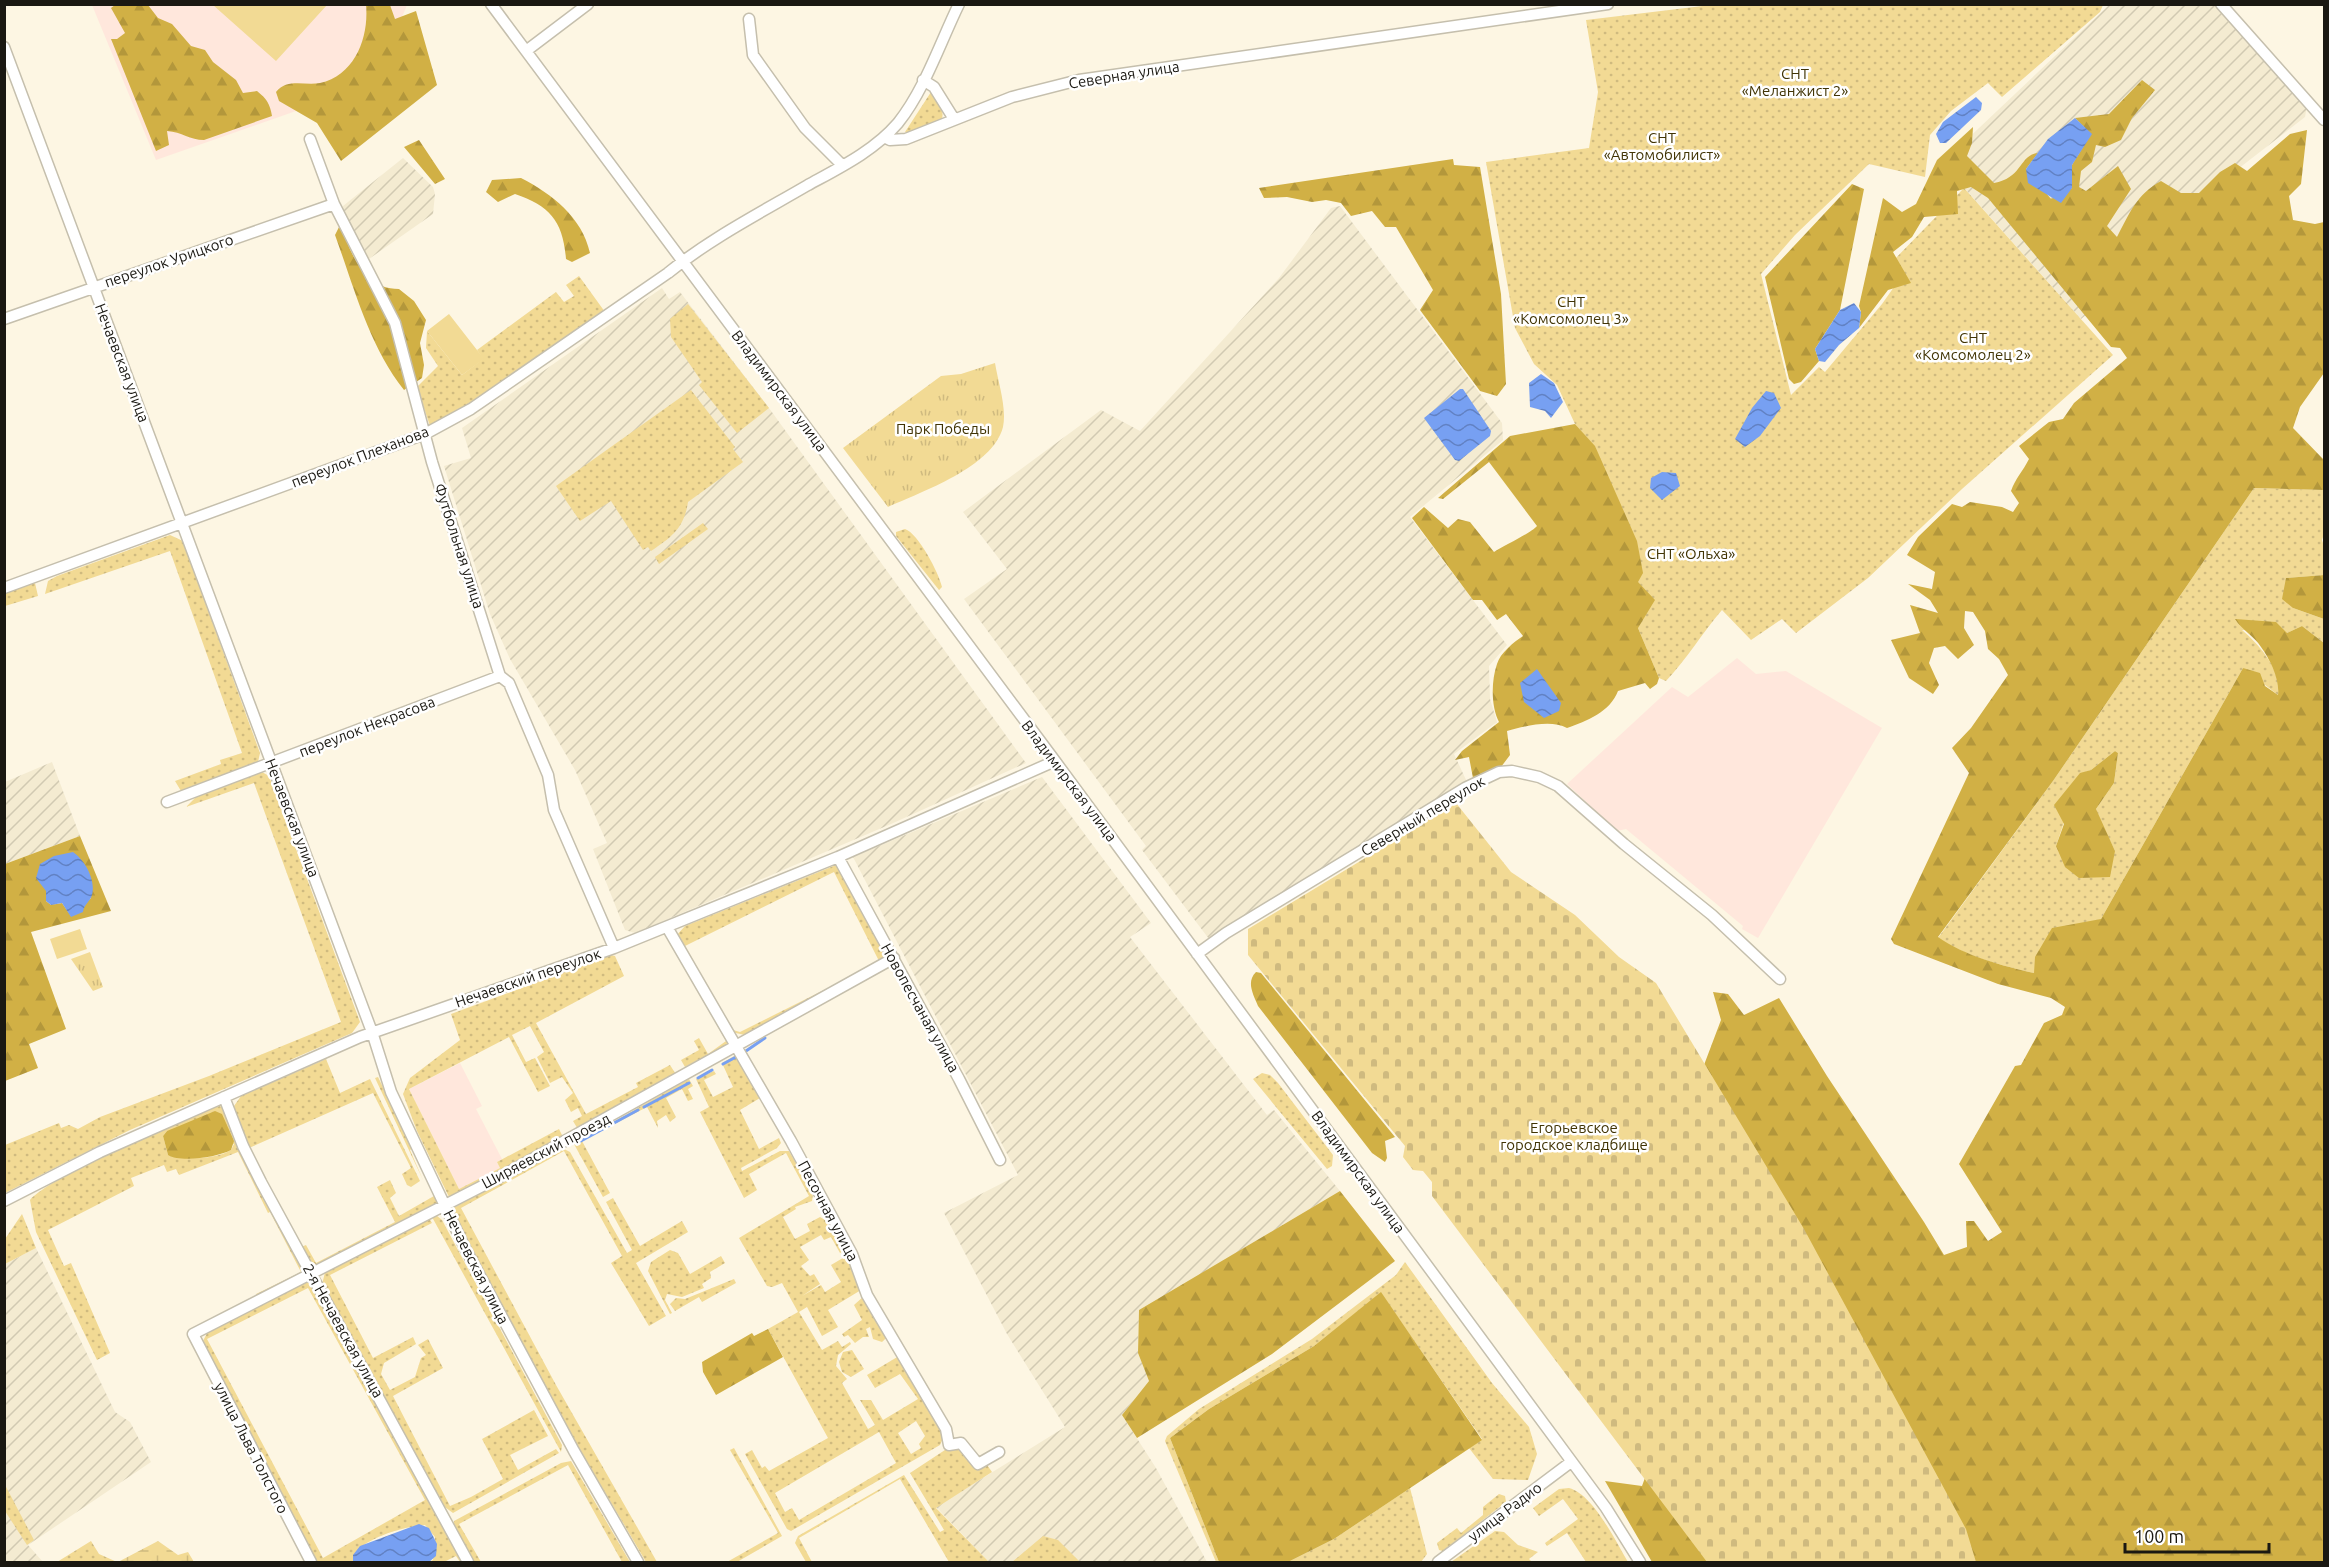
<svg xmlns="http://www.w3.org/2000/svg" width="2329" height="1567" font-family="Ubuntu,sans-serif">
<defs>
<pattern id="industrial-furrows" width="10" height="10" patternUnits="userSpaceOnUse" patternTransform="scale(1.5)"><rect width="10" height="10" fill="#f4ebd1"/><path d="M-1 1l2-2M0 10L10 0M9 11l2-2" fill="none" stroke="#d1c9b2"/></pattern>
<pattern id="grass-dots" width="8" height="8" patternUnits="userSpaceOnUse" patternTransform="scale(1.5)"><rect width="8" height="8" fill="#f2da94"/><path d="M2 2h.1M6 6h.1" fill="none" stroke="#cfba7f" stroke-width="1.8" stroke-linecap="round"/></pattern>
<pattern id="forest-firs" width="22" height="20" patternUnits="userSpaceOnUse" patternTransform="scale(1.5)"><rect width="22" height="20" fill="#d1b045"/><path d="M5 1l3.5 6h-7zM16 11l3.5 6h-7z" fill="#b3973b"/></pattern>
<pattern id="wetland-marsh" width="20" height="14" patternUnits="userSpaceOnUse" patternTransform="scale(1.5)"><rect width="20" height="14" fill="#f2da94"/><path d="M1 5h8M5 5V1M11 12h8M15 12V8" fill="none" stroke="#cfba7f"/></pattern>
<pattern id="cemetery-stones" width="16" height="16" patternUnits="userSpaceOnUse" patternTransform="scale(1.5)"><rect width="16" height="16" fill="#f2da94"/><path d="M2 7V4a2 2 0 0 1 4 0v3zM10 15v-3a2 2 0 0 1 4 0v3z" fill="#cfba7f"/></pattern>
<pattern id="park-tufts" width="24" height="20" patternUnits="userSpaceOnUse" patternTransform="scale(1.5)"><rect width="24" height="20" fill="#f2da94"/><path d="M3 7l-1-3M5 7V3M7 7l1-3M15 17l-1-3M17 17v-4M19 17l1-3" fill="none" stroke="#cfba7f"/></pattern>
<pattern id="water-waves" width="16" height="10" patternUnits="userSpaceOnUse" patternTransform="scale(1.5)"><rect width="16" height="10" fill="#77a0f2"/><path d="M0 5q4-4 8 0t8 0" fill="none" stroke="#6181c3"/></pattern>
</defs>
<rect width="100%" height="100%" fill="#fdf6e3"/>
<path fill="#ffe7dc" d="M92 5H407L366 105 296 111 156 160Z
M1737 658 1756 674 1786 671 1882 728 1758 938 1742 929 1743 926 1626 829 1617 831 1567 784 1672 687 1688 697Z
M460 1063 482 1106 476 1109 502 1159 497 1162 500 1168 459 1189 409 1089Z"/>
<path fill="url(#industrial-furrows)" d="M2109 5H2216L2307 106 2305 117 2225 179 2152 261 2081 319 1942 163Z
M403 158 433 187 435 194 433 214 366 261 341 213 343 206Z
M1340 206 1502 423 1503 440 1410 517 1507 645 1489 666 1490 699 1497 722 1454 754 1467 782 1209 939 1142 850 1146 846 964 599 1007 569 963 512 1101 410 1140 431 1279 278 1331 208Z
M662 288 669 299 680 292 769 408 1026 763 891 824 635 933 625 930 593 849 607 843 575 770 510 659 490 614 444 466 471 458 462 428Z
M52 762 80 836 5 864V782Z
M1042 777 1151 923 1130 937 1267 1115 1274 1110 1340 1191 1139 1311 1138 1353 1149 1381 1122 1415 1156 1468 1207 1562H989L936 1507 1065 1427 1007 1334 944 1213 1018 1175 853 857Z
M36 1248 115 1412 130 1422 151 1462 28 1545 43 1562H5V1264Z"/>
<path fill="url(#grass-dots)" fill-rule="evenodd" d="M1719 4 2103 5 2100 12 2002 97 1988 83 1951 111 1930 135 1925 177 1869 164 1795 235 1761 274 1791 395 1819 367 1825 372 1882 304 1901 277 1890 264 1964 188 2113 355 1962 489 1868 578 1796 633 1782 619 1751 640 1722 610C1702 633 1687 659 1666 681L1659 678 1638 628V582L1595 447 1575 424 1557 385 1534 364 1515 328 1486 162 1589 148 1598 92 1586 20Z
M931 92C938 99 946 111 941 121L915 132H905Z
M579 276 605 312 470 404 430 426 417 387 438 366 426 348 427 331 462 375 483 359 477 350 556 292 564 302 574 296 566 285Z
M688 304 769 408 737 433 699 385 702 382 671 337 670 319Z
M691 390 735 447 733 449 743 462 688 502C684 528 672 537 651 551L648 547 643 550 611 501 580 521 556 486Z
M2254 488 2324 490V534L2322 540 2324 546V575L2286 578 2293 608 2324 619V643L2302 626 2287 633 2242 630C2260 645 2282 671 2278 695L2243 668 2101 919 2034 973C2003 966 1965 956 1938 938L2053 781ZM2115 751 2118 753 2114 783 2096 809 2097 815 2115 851 2056 846 2080 774 2091 770Z
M703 523 708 529 659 564 655 557Z
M905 529C918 533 939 573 942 587L939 590 896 536V532Z
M170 535 183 541 260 753 258 762 181 791 175 781 221 764 220 760 242 753 170 551 45 594 48 581 57 576Z
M35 583 38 596 5 606V593Z
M262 772 269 776 360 1022 352 1033 130 1130 5 1193V1145L59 1123 61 1128 69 1125 78 1129 100 1117 209 1076 341 1022 254 783 186 807 199 794Z
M836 865 887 957 879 961 834 872 685 946 733 1030 740 1032 826 989 827 993 745 1035 731 1032 676 936 685 926Z
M674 950 728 1042 727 1047 700 1063 698 1060 685 1067 681 1060 699 1050 694 1041 699 1038 708 1054 726 1041Z
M611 955 615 956 624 976 536 1023 586 1114 638 1087 636 1083 670 1065 677 1076 579 1131 573 1121 582 1116 578 1108 571 1112 565 1100 573 1093 562 1077 550 1083 537 1057 544 1052 530 1026 512 1035 526 1062 535 1058 550 1086 538 1092 509 1037 409 1089 459 1189 500 1168 497 1162 559 1129 564 1139 449 1197 417 1131 403 1094 410 1078 460 1040 451 1014Z
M736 1055 760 1098 740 1110 759 1149 779 1138 781 1143 777 1148 741 1168 742 1171 780 1151H789L813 1193 812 1201 795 1207 796 1209 783 1217 795 1239 810 1231 807 1224 820 1217 830 1223 845 1250 840 1253 831 1237 824 1240 821 1235 800 1247 809 1260 801 1266 810 1276 814 1274 820 1284 802 1296 821 1285 825 1292 841 1282 831 1265 848 1255 861 1290 828 1310 838 1327 822 1336 807 1307 799 1312 822 1350 838 1341 842 1347 850 1342 851 1344 838 1355 836 1366 847 1379 842 1383 868 1429 875 1425 860 1400H871L883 1420 918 1399 900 1374 875 1388 867 1375 899 1356 945 1434 940 1445 791 1531 787 1529 745 1454 752 1450 762 1468 765 1466 769 1471 828 1438 768 1329 798 1312 782 1283 772 1287 767 1286 739 1238 809 1196 786 1153 749 1174 757 1190 744 1198 700 1112 709 1107 696 1079 714 1071 716 1074 704 1080 713 1097 733 1087 722 1063ZM916 1421 925 1436 919 1444 921 1448 911 1454 898 1433ZM879 1432 896 1463 799 1520 792 1508 785 1512 775 1493Z
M326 1059 340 1093 370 1079 420 1181 411 1187 407 1185 402 1174 411 1168 373 1093 249 1148 301 1247 306 1245 316 1263 395 1222 377 1187 390 1180 396 1193 390 1198 399 1216 434 1196 438 1205 314 1269C297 1257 237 1129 234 1106L241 1096Z
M1262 1073 1270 1075 1278 1083 1333 1155 1332 1166 1327 1169 1253 1079Z
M378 1077 413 1148 410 1150 423 1180 375 1078Z
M689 1079 693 1086 688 1089 693 1099 688 1101 682 1089 666 1098 676 1117 670 1122 666 1115 657 1121 658 1128 647 1107 582 1141 610 1193 603 1197 574 1144Z
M220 1106 223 1108 305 1271 257 1296 256 1294 301 1272 270 1212 268 1213 238 1152 179 1175 176 1169 167 1172 164 1165 131 1178 134 1186 48 1230 64 1266 71 1263 110 1353 97 1360 36 1232 30 1200C48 1178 190 1112 220 1106ZM167 1131 234 1144 231 1150C212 1161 189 1158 168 1155L163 1136Z
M562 1148 570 1152 627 1253 632 1250 606 1202 613 1198 640 1246 682 1221 688 1232 636 1263 666 1316 649 1326 611 1263 622 1256 564 1151 461 1208 556 1385 657 1562H646C579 1447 506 1332 453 1208Z
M22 1214 36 1248 5 1264V1239Z
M436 1215 442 1220 562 1445 561 1452 432 1217Z
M429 1218 432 1223 330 1275 373 1358 413 1337 416 1344 384 1363 381 1374 390 1390 415 1377 421 1358 426 1355 418 1345 428 1339 443 1368 393 1396 450 1506 471 1497 503 1479 482 1439 534 1410 548 1436 510 1455 518 1470 556 1449 559 1453 453 1513 442 1505 322 1285 325 1272Z
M670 1250 678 1253 690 1274 721 1256 725 1263 710 1272 711 1278 702 1284 704 1288 682 1297 667 1294 665 1300 672 1313 670 1314 648 1271 651 1262Z
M1405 1262 1492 1383 1529 1427 1537 1454 1528 1480 1493 1479 1469 1448 1482 1439 1381 1293 1314 1346 1209 1409 1170 1438 1219 1562H1216L1165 1441 1167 1436 1199 1409 1312 1339 1396 1275Z
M734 1279 736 1283 702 1302 699 1297 675 1311 670 1304 676 1298 685 1299Z
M310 1280 464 1562H460L456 1556 444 1562H429L433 1560 435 1537 425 1525C406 1526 353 1540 353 1562H316L202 1343 207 1333ZM308 1288 425 1500 323 1558 207 1339Z
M864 1296 887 1337 882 1342 873 1339 870 1327 866 1329 869 1337H863L855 1343 848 1335 844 1337 842 1334 862 1320 854 1305Z
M852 1350 864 1369 851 1377 842 1372 839 1362 843 1352Z
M957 1447 976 1469 985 1462 992 1472 936 1508 989 1562H949L900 1479 799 1538 812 1562H806L795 1543 798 1536 904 1475 940 1532 944 1530 910 1473 948 1448Z
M734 1448 782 1536 737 1562H727L778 1533 730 1450Z
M571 1461 630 1562H622L568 1465 459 1524 481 1562H473L454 1525V1521L561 1463Z
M4 1483 34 1540 27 1545 5 1511Z
M1410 1488 1427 1554 1421 1562H1288L1334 1539Z
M1569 1488C1593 1494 1616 1542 1628 1562H1586L1567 1533 1547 1546 1545 1543 1578 1519 1563 1499 1539 1516 1533 1508 1559 1489Z
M1499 1494 1505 1496 1506 1502 1443 1551 1439 1550 1437 1543 1457 1528 1461 1533 1483 1515V1507Z
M1495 1531 1504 1532 1518 1545 1538 1552 1529 1559 1532 1562H1451Z
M1043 1536 1058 1540 1080 1562H1012Z
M91 1541 99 1554 117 1562H57Z"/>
<path fill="url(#forest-firs)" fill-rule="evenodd" d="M115 5H148L158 18 172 24 191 46 205 50 213 62 236 80 243 93 257 91C267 99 270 104 272 116L204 140C190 140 182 132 167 131L169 145 156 151 111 39H117L125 33 111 8Z
M366 5H390L395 19 416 11 437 85 341 161 317 123 279 101 276 92C287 78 305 86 320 83 356 75 369 36 366 5Z
M2142 80 2155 90 2132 118 2121 140 2105 147 2096 145 2092 162 2081 171 2079 187 2086 191 2118 166 2131 189 2107 226 2117 237C2129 214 2137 194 2161 181L2181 193H2199L2220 172 2235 163 2247 171 2290 134 2307 130 2301 184 2289 196 2293 220 2315 224 2324 222V373L2300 407 2293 428 2324 460V490L2254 488 2053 781 1938 937C1965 956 2003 966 2034 973L2035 957 2052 928 2101 919 2243 668 2260 673 2265 686 2278 695C2280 680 2270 659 2261 647 2254 636 2242 630 2235 619L2276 622 2287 633 2302 626 2324 643V1562H1652L1605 1481 1642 1486 1650 1464 1690 1102 1721 1020 1713 992 1728 994 1744 1015 1779 998 1827 1076 1924 1222 1944 1255 1967 1247 1966 1221H1974L1988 1241 2002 1232 1959 1164 2015 1066 2021 1065 2044 1023 2062 1015 2065 1007 2051 998 1998 984 1894 944 1891 939 1969 773 1952 748 1971 728 2008 675 1999 659 1988 649 1985 631 1973 612 1965 611 1964 628 1974 645 1958 659 1945 646 1934 648 1929 663 1939 685 1933 694 1909 678 1891 640 1920 633 1910 605 1938 613 1930 600 1908 584 1932 589 1935 572 1907 555 1918 537 1952 504 1962 507 1970 502 2002 507 2013 512 2019 503 2011 491C2015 479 2023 471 2029 459L2019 446 2049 422 2063 419 2074 403 2127 358 2120 348 2111 347 1988 198 1971 187 1957 191 1958 214 1924 217 1912 237 1893 252 1911 283 1888 290 1859 328 1861 312 1859 306 1883 198 1902 212 1916 204 1937 160 1973 127 1972 143 1967 156 1994 183C2023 178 2019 155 2038 153L2026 169 2051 199 2072 188V165L2091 134 2075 118 2109 114Z
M419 140 445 179 435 184 404 147Z
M1453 159 1454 165 1480 167 1501 294 1506 384 1497 396 1480 391 1420 310 1433 290 1396 227H1385L1372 211 1351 216 1341 203 1326 200 1312 202 1287 197 1264 198 1259 188Z
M521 178C552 194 582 217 590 253L572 262 566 259C563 221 550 206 515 194L498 202 486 192 492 180Z
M1852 184 1864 189 1840 310 1815 349 1819 361 1801 382 1794 384 1789 379 1765 277Z
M340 225C352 254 363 289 399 289L414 301 426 320 420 343 424 365 422 378 404 390C369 346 354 287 335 235Z
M1575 424 1595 446 1637 541 1643 573 1638 582 1655 600 1638 628 1659 678 1657 684 1650 689 1645 683 1618 691C1610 712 1587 721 1567 728 1551 719 1525 726 1507 731L1510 755 1501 767 1473 778 1469 757 1455 760 1462 751 1499 722C1491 707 1491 681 1497 664 1500 653 1514 642 1523 636L1506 614 1497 620 1482 600H1473L1412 518 1424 507 1448 528 1458 519 1470 522 1494 552C1505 545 1531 533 1537 526L1489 462 1443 499 1438 498 1510 436Z
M2324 575V619L2293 608 2282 599 2286 578Z
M2115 751 2118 753 2114 783 2096 809 2115 851 2110 877 2079 878 2065 867 2056 846 2064 824 2054 805 2080 773 2091 770Z
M80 836 111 911 31 932 66 1029 29 1044 38 1068 5 1081V864ZM46 891 91 898 71 916 62 903 51 905 46 901Z
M1256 972 1261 973 1395 1137 1385 1141 1387 1158 1385 1162 1372 1153 1258 1006C1253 994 1246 982 1256 972Z
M215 1111 222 1114 234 1141 231 1150C218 1157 181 1163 168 1155L163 1136 167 1131Z
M1340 1191 1395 1261 1272 1354 1137 1438 1122 1415 1149 1381 1138 1353 1139 1310Z
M1381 1292 1482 1440 1334 1539 1288 1562H1219L1170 1438 1209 1409 1314 1346Z
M768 1329 783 1357 716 1395 703 1372 702 1362 752 1333 754 1336Z"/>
<path fill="url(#wetland-marsh)" d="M158 1541 178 1555 188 1552 194 1562H118Z"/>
<path fill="url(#cemetery-stones)" d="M1456 803 1511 872 1575 915 1619 957 1656 983 1804 1229 1966 1529 1976 1562H1707L1432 1196V1182L1423 1171 1413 1170 1403 1157 1405 1146 1248 955V929Z"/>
<path fill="url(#park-tufts)" d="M995 363C998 382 1007 408 1003 427 993 467 921 492 888 507L843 448 941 376 961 374Z
M90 952 103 987 93 991 71 959Z"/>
<path fill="#f2da94" d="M213 5H327L276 61Z
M449 314 484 359 462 375 427 331Z
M80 929 87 949 57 959 50 939Z"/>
<path fill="url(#water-waves)" d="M1976 97 1982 103 1981 110 1946 143H1940L1936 134 1943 122Z
M2075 118 2092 134 2072 165V188L2061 203 2028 183 2026 169 2048 139Z
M1854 303 1861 312 1859 328 1839 345 1825 362 1819 361 1815 349 1840 310Z
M1541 374 1554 383 1563 402 1551 418 1545 411 1530 407 1529 383Z
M1460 389H1463L1491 431 1490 436 1459 461 1455 460 1424 418Z
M1766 391 1774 393 1781 408 1760 436 1745 447 1735 439 1752 408Z
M1662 472 1676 473 1680 486 1662 500 1650 488 1651 478Z
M1537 669 1561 703 1559 711 1544 718 1524 702 1520 683Z
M73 852C85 860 96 880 92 895 90 902 84 904 83 912L71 917 62 903 51 905 46 901V891L36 878 40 864 54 856Z
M419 1524 429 1528 437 1544 436 1556 429 1562H353V1555L360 1546Z"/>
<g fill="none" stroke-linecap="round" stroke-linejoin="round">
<path stroke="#77a0f2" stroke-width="3" d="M746 1051 765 1038
M723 1064 736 1057
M698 1078 712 1070
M644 1107 689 1083
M579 1142 638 1110"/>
<defs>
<path id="minor" d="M491 4 1055 761 1606 1508 1640 1562
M2221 4 2324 120
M749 19 753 55 805 128 842 165
M4 47 372 1032 391 1092 465 1248 574 1451 638 1562
M526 51 588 4
M923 80 934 87 954 119
M884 137 890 140 906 139 1012 97 1079 80 1608 4
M310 139 334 204 395 323 432 462 500 676 509 683 548 775 554 810 614 948
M4 319 334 204
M4 588 425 434 471 409 668 273C711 238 760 213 808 185 839 168 874 151 898 123 925 89 940 43 959 4
M167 802 500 676
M838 857 959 1079 1000 1160
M667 927 791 1141 852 1254 867 1295 946 1429 949 1445 961 1443 978 1464 999 1452
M1197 954 1226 933 1465 788 1499 772 1512 771 1539 777 1558 786 1624 844 1712 915 1780 979
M224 1097 243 1146 261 1182 468 1562
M4 1201 100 1152 360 1037 614 948 838 857 1055 761
M311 1562 193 1334 498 1178 894 958
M1438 1562 1571 1462"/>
</defs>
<use href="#minor" stroke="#c5bfad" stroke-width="13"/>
<use href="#minor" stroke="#fff" stroke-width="10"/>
</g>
<g text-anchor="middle" stroke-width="5" stroke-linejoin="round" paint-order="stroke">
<g font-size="15" fill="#413405" stroke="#fff">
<text x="1795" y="79">СНТ<tspan x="1795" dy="17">«Меланжист 2»</tspan></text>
<text x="1662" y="143">СНТ<tspan x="1662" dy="17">«Автомобилист»</tspan></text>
<text x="1571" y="307">СНТ<tspan x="1571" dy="17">«Комсомолец 3»</tspan></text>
<text x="1973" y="343">СНТ<tspan x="1973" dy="17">«Комсомолец 2»</tspan></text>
<text x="943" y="434">Парк Победы</text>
<text x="1691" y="559">СНТ «Ольха»</text>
<text x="1574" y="1133">Егорьевское<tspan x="1574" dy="17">городское кладбище</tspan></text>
</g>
<g font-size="15" fill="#1a1812" stroke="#fff">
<text transform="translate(1124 75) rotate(-9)" y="5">Северная улица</text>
<text transform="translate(169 261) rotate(-19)" y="5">переулок Урицкого</text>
<text transform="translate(122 363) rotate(69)" y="5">Нечаевская улица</text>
<text transform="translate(779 391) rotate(53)" y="5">Владимирская улица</text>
<text transform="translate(360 457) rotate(-21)" y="5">переулок Плеханова</text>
<text transform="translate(459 546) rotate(72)" y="5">Футбольная улица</text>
<text transform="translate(367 727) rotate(-21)" y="5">переулок Некрасова</text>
<text transform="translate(1069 781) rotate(53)" y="5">Владимирская улица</text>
<text transform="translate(1423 816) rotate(-31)" y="5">Северный переулок</text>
<text transform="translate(292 818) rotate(69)" y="5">Нечаевская улица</text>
<text transform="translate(528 978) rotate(-19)" y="5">Нечаевский переулок</text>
<text transform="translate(920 1008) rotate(61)" y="5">Новопесчаная улица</text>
<text transform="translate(546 1151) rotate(-28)" y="5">Ширяевский проезд</text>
<text transform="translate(1358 1172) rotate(54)" y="5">Владимирская улица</text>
<text transform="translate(828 1211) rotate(62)" y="5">Песочная улица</text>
<text transform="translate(476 1267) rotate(63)" y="5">Нечаевская улица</text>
<text transform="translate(343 1331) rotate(61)" y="5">2-я Нечаевская улица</text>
<text transform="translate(251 1448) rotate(63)" y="5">улица Льва Толстого</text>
<text transform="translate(1505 1512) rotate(-37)" y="5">улица Радио</text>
</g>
</g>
<rect width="2329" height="1567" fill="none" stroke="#1a1812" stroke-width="12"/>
<path d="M2125 1543v9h144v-9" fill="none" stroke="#1a1812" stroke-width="3"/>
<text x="2134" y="1543" font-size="18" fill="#1a1812" stroke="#ffffff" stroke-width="4.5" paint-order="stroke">100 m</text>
</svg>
